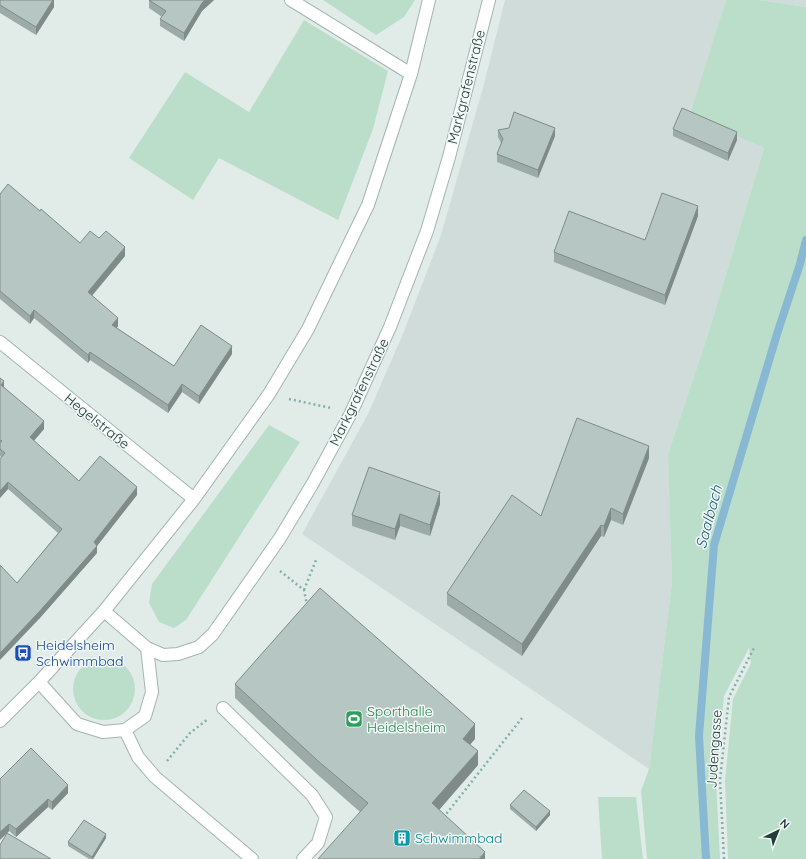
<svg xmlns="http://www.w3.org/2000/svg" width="806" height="859" font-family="Quicksand,sans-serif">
<rect width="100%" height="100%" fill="#e1ece9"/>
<path fill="#cfdcd9" d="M505 0H726L691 115 764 148 708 334 668 454 672 582 649 769 302 534 368 414 403 334 441 235 484 84Z
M758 0H806V7Z"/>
<path fill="#badeca" d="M323 0H415L404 17 376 35Z
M726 0H758L806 7V859H728L725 781 733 699 751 663 749 648 724 696 716 780 720 859H647L641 791 649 769 672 582 668 454 708 334 764 148 690 115Z
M304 20 388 71 373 129 338 220 219 158 193 200 129 158 185 72 249 112Z
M269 425 300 442 186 620 174 628 159 622 149 603 152 584Z
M73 689a31 31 0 1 1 62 0a31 31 0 1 1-62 0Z
M598 797H636L643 859H602Z"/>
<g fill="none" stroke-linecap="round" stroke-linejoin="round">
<path stroke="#88b8d2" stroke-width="8" d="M706 859 699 736 714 545 777 334 800 264 806 240"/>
<defs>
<path id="minor" d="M291 0 411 74
M0 342 194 499
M104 611 147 648 163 655 178 654 199 647 213 634 280 538 313 483 351 413 390 327 427 231 449 157 489 0
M39 682 77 724 103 732 125 730 138 757 155 777 252 859
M223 708 312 795 326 817 318 843 303 859
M0 721 39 682 104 611 194 499 269 394 308 329 368 205 411 74 429 0
M125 730 145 716 152 692 147 648"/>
</defs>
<use href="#minor" stroke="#a4b4b1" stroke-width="14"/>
<path stroke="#81b0ab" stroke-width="2.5" stroke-dasharray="2 3" stroke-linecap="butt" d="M289 399 331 408
M280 571 304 590 307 605
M304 590 316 560
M167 761 190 733 208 719
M444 818 447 813 522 718
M724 859 720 780 729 697 755 646"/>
<use href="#minor" stroke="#fff" stroke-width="12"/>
</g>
<path fill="#9daba8" d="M0 0H54V7L36 35 0 13Z
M149 0H214L202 11 184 41 160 26V19L162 17 149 8Z
M673 129 737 140 728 161 673 136Z
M498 130 555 136 538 178 497 162V154L501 143 498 137Z
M0 194 40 211 80 243 99 238 125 256 92 296 118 326 117 328 174 366 232 354 199 404 182 392 168 413 90 360 88 363 34 318 30 324 0 299Z
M698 216 665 305 554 262V252L645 240Z
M0 378 4 387 44 429 34 441 79 481 137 495 97 545V553L39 619 17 583 58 533 8 489 0 498V459L2 458 0 456Z
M649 458 623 525 611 520 604 537 601 536 522 656 447 605V593L541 516Z
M440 504 430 536 400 526 395 540 352 526V515Z
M235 684 475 739 470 744 478 765 439 810 485 859 360 812 318 775 235 698Z
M0 779 68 793 52 810 48 807 16 837 9 831 6 834Z
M510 805 550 815 536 831 510 809Z
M106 838 93 859H89L68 846V842Z"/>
<path fill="#7f8b88" d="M53 0H54V7L36 35V27Z
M205 0H214L202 11 184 41V33L202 3Z
M555 128V136L538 178V170Z
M737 132V140L728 161V153Z
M698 206V216L665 305V295Z
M125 247V256L88 300V292Z
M34 310V318L30 324V316Z
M118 318V326L112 333V325Z
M232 346V354L199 404V396Z
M90 352V360L88 363V355Z
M4 381V389L1 385Z
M182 384V392L168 413V405Z
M44 421V429L30 445V437Z
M649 446V458L623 525V514Z
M8 482V489L0 498V491Z
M137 487V495L94 550V542Z
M440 492V504L430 536V525Z
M611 508V520L604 537V526Z
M400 514V526L395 540V529Z
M601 525V536L522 656V644Z
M97 546V553L39 619 0 660V653Z
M475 724V739L463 753V739Z
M478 751V765L432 818V803Z
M68 785V793L52 810V802Z
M48 799V807L16 837V829Z
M550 811V815L536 831V827Z
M9 824V831L0 840V832Z
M106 834V838L93 859H92V857Z
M485 852V859H479Z"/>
<path fill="#b6c7c3" stroke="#7f8b88" d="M0 0H53L36 27 0 5Z
M149 0H205L202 3 184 33 160 19 166 11Z
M682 108 737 132 728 153 673 129Z
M514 112 555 128 538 170 497 154 503 139 498 130 509 128Z
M8 184 40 211 41 209 80 243 90 231 99 238 106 231 125 247 88 292 118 318 112 325 174 366 201 325 232 346 199 396 182 384 168 405 90 352 88 355 34 310 30 316 0 291V194Z
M662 193 698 206 665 295 554 252 569 211 645 240Z
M0 378 4 381 1 385 44 421 30 437 79 481 100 456 137 487 94 542 97 546 39 612 0 653V565L17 583 62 529 8 482 0 491V459L5 453 0 449V443L2 441 0 440Z
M577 418 649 446 623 514 611 508 604 526 601 525 522 644 447 593 512 495 541 516Z
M369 467 440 492 430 525 400 514 395 529 352 515Z
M320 588 475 724 463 739 478 751 432 803 485 852 479 859H318L368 803 318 761 235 684Z
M31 748 68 785 52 802 48 799 16 829 9 824 0 832V779Z
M524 790 550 811 536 827 510 805Z
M84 820 106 834 92 857 68 842Z
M7 833 51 859H0V845Z"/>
<defs>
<symbol id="bus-square" viewBox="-11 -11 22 22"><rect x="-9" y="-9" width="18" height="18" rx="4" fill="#1a4fb4" stroke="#f2f8f6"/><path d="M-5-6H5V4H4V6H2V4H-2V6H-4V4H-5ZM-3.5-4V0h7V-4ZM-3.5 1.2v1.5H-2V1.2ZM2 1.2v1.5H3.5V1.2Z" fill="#fff"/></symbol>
<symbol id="stadium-square" viewBox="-11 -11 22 22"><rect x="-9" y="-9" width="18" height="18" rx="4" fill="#2e9e5b" stroke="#f2f8f6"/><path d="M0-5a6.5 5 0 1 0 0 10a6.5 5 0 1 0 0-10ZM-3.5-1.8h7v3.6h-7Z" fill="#fff"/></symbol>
<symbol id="building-square" viewBox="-11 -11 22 22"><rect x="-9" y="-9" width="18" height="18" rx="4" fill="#0f9aa8" stroke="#f2f8f6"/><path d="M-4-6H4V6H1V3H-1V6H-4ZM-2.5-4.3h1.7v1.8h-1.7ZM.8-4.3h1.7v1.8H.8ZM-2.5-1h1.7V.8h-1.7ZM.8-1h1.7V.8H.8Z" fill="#fff"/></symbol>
</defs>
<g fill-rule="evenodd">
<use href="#bus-square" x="13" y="643" width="20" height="20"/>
<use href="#stadium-square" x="344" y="709" width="20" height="20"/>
<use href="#building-square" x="392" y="828" width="20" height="20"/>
</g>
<g text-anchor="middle" stroke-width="3" stroke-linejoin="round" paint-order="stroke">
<g font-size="14" fill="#213d3b" stroke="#f2f8f6">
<text transform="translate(466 87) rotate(-76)" y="5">Markgrafenstraße</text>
<text transform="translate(359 392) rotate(-64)" y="5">Markgrafenstraße</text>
<text transform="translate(97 421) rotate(39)" y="5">Hegelstraße</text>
<text transform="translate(714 749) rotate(-86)" y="5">Judengasse</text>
</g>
<g font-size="14" fill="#164399" stroke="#f2f8f6" text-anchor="start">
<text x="36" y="650">Heidelsheim<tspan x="36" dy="16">Schwimmbad</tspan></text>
</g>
<g font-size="14" fill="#27864d" stroke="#f2f8f6" text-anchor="start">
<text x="367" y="716">Sporthalle<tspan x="367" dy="16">Heidelsheim</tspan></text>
</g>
<g font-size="14" fill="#0d838f" stroke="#f2f8f6" text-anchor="start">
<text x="415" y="843">Schwimmbad</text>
</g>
<g font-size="15" font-style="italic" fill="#1a577a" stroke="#f2f8f6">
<text transform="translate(709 517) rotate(-75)" y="5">Saalbach</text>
</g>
</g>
<g transform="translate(778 831) rotate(43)" stroke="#f2f8f6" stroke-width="3" paint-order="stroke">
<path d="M0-3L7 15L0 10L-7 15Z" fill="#213d3b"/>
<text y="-6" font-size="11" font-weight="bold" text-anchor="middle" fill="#213d3b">N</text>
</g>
</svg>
